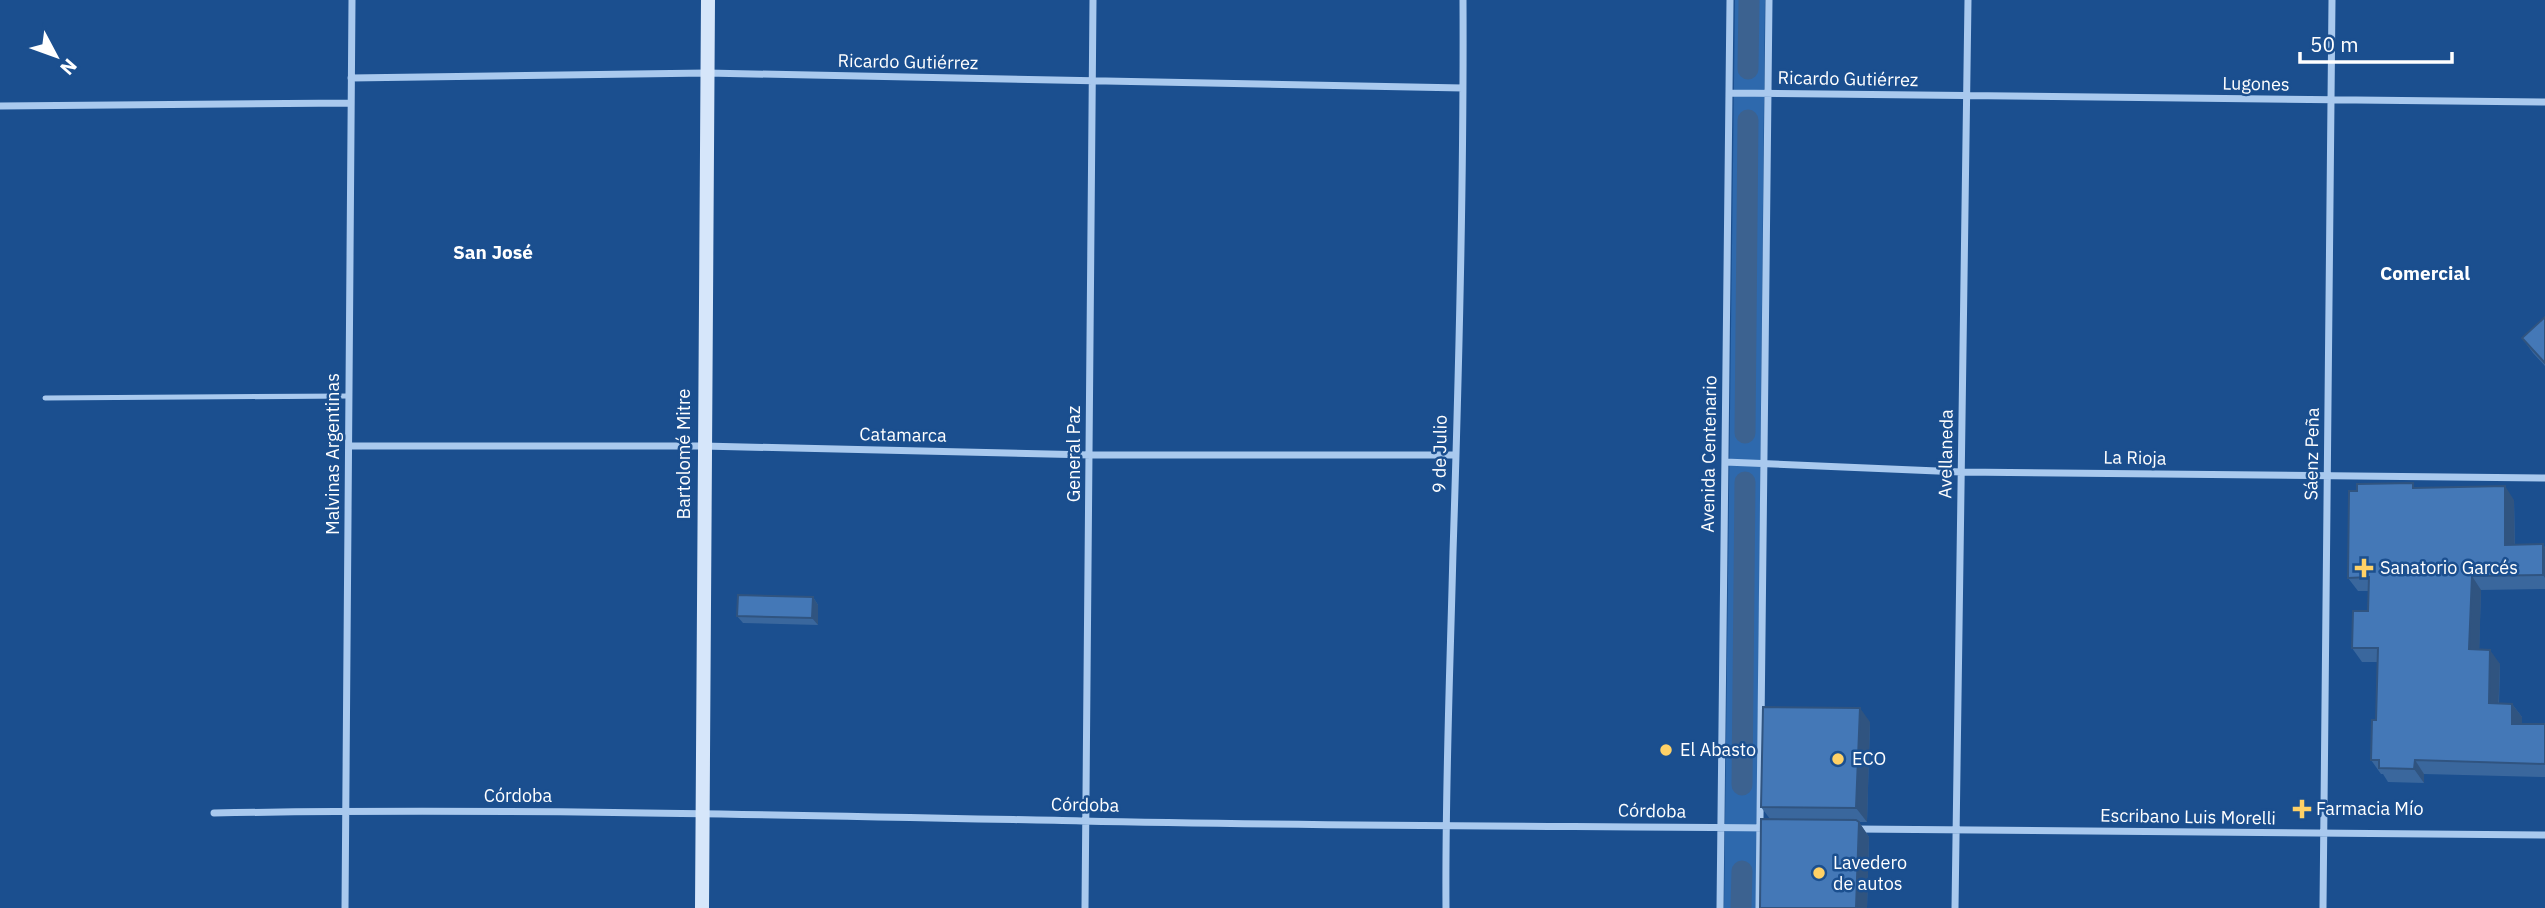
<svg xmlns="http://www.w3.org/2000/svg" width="2545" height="908" font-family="'IBM Plex Sans',sans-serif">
<rect width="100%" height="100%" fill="#1b4f8f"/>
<path fill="#2e69ad" d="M1735 0H1765L1756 908H1724Z"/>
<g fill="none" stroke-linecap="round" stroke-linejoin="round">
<path stroke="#3c6290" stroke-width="21" d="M1748 69 1749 0
M1745 433 1748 120
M1742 785 1745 482
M1741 908 1742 871"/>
<path stroke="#a9c9ee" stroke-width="5" d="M45 398 349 396"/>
<path stroke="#a9c9ee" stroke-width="7" d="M351 78 707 73 1463 88
M1729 93 2545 102
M0 106 351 103
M349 446H703L1091 455H1456
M1725 462 1961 472 2545 478
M214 813C503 808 792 815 1082 821 1311 826 1541 826 1770 828
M1856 829 2545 835
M345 908 352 0
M1085 908 1093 0
M1446 908C1445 789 1450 671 1453 552 1459 368 1464 184 1463 0
M1720 908 1730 0
M1759 908 1769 0
M1955 908 1968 0
M2323 908 2332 0"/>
<path stroke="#d6e6fa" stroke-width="14" d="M702 908 708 0"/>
</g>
<path fill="#3a679d" d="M2545 317V366L2533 353 2522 338Z
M2416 488 2514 500 2515 545 2543 544 2545 548V589L2481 590 2479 650 2500 664 2499 703 2512 704 2522 717V724H2545V777L2424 774V783L2388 782 2383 774H2381L2371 760 2376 720 2378 662H2362L2352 648 2368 611 2369 591H2358L2348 578 2357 491Z
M813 597 818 605V625L743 623 737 616Z
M1870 722 1867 822H1859L1869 837 1867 908H1760L1770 819 1761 807Z"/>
<path fill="#305480" d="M2505 486 2514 500 2515 559 2505 545Z
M2543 544 2545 548V578L2543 575Z
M2472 576 2481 590 2479 663 2469 649Z
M813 597 818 605V625L812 618Z
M2490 650 2500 664 2498 717 2489 703Z
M2512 704 2522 717V737L2512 724Z
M1860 708 1870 722 1867 822 1856 808Z
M2415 760 2424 774V783L2414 769Z
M1859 822 1869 837 1867 908H1856Z"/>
<path fill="#4478b7" stroke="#305480" stroke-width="2" d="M2545 317V363L2522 338Z
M2413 483V488L2505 486V545L2543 544V575L2472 576 2469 649 2490 650 2489 703 2512 704V724H2545V764L2415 760 2414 769 2379 768V760H2371L2372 720H2376L2378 648H2352L2353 611H2368L2369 577 2348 578 2349 491H2357V484Z
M738 595 813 597 812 618 737 616Z
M1763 707 1860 708 1856 808 1761 807Z
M1761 819 1856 820 1859 822 1856 908H1760Z"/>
<g fill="#ffd166" stroke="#1b4f8f" stroke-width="2.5">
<path d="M2360.5 557.5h7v7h7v7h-7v7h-7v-7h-7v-7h7z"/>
<circle cx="1666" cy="750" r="7"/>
<circle cx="1838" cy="759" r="7"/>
<path d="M2298.5 798.5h7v7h7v7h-7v7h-7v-7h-7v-7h7z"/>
<circle cx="1819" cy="873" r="7"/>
</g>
<g text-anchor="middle" stroke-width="5" stroke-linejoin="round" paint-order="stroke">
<g font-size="18" fill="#fff" stroke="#1b4f8f">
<text transform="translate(908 62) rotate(1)" y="6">Ricardo Gutiérrez</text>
<text transform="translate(1848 79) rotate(1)" y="6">Ricardo Gutiérrez</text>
<text transform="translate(2256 84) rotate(1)" y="6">Lugones</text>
<text transform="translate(903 435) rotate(1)" y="6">Catamarca</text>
<text transform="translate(333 454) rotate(-90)" y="6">Malvinas Argentinas</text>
<text transform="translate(684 454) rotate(-90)" y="6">Bartolomé Mitre</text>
<text transform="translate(1074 454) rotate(-90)" y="6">General Paz</text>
<text transform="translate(1440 454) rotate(-89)" y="6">9 de Julio</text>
<text transform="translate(1709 454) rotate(-89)" y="6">Avenida Centenario</text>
<text transform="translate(1946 454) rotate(-89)" y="6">Avellaneda</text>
<text transform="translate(2312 454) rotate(-89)" y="6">Sáenz Peña</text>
<text transform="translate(2135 458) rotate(1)" y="6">La Rioja</text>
<text x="518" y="802">Córdoba</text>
<text transform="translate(1085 805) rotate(1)" y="6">Córdoba</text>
<text transform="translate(1652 811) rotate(1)" y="6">Córdoba</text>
<text transform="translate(2188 817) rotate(1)" y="6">Escribano Luis Morelli</text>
</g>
<g font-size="18" fill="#fff" stroke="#1b4f8f" text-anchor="start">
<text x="2380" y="574">Sanatorio Garcés</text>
<text x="1680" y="756">El Abasto</text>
<text x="1852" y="765">ECO</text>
<text x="2316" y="815">Farmacia Mío</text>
<text x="1833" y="869">Lavedero<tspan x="1833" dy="21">de autos</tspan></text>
</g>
<g font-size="19" font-weight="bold" fill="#fff" stroke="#1b4f8f">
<text x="493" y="259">San José</text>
<text x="2425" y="280">Comercial</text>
</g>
</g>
<g transform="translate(56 56) rotate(131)" stroke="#1b4f8f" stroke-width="5" paint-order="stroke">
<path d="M0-5L12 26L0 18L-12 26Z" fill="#ffffff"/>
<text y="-10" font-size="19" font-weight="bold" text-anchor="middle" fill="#ffffff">N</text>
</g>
<path d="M2300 52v10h152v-10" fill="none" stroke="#ffffff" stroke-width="3.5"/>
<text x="2310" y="52" font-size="21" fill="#ffffff" stroke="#1b4f8f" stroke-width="5" paint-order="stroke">50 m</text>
</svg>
